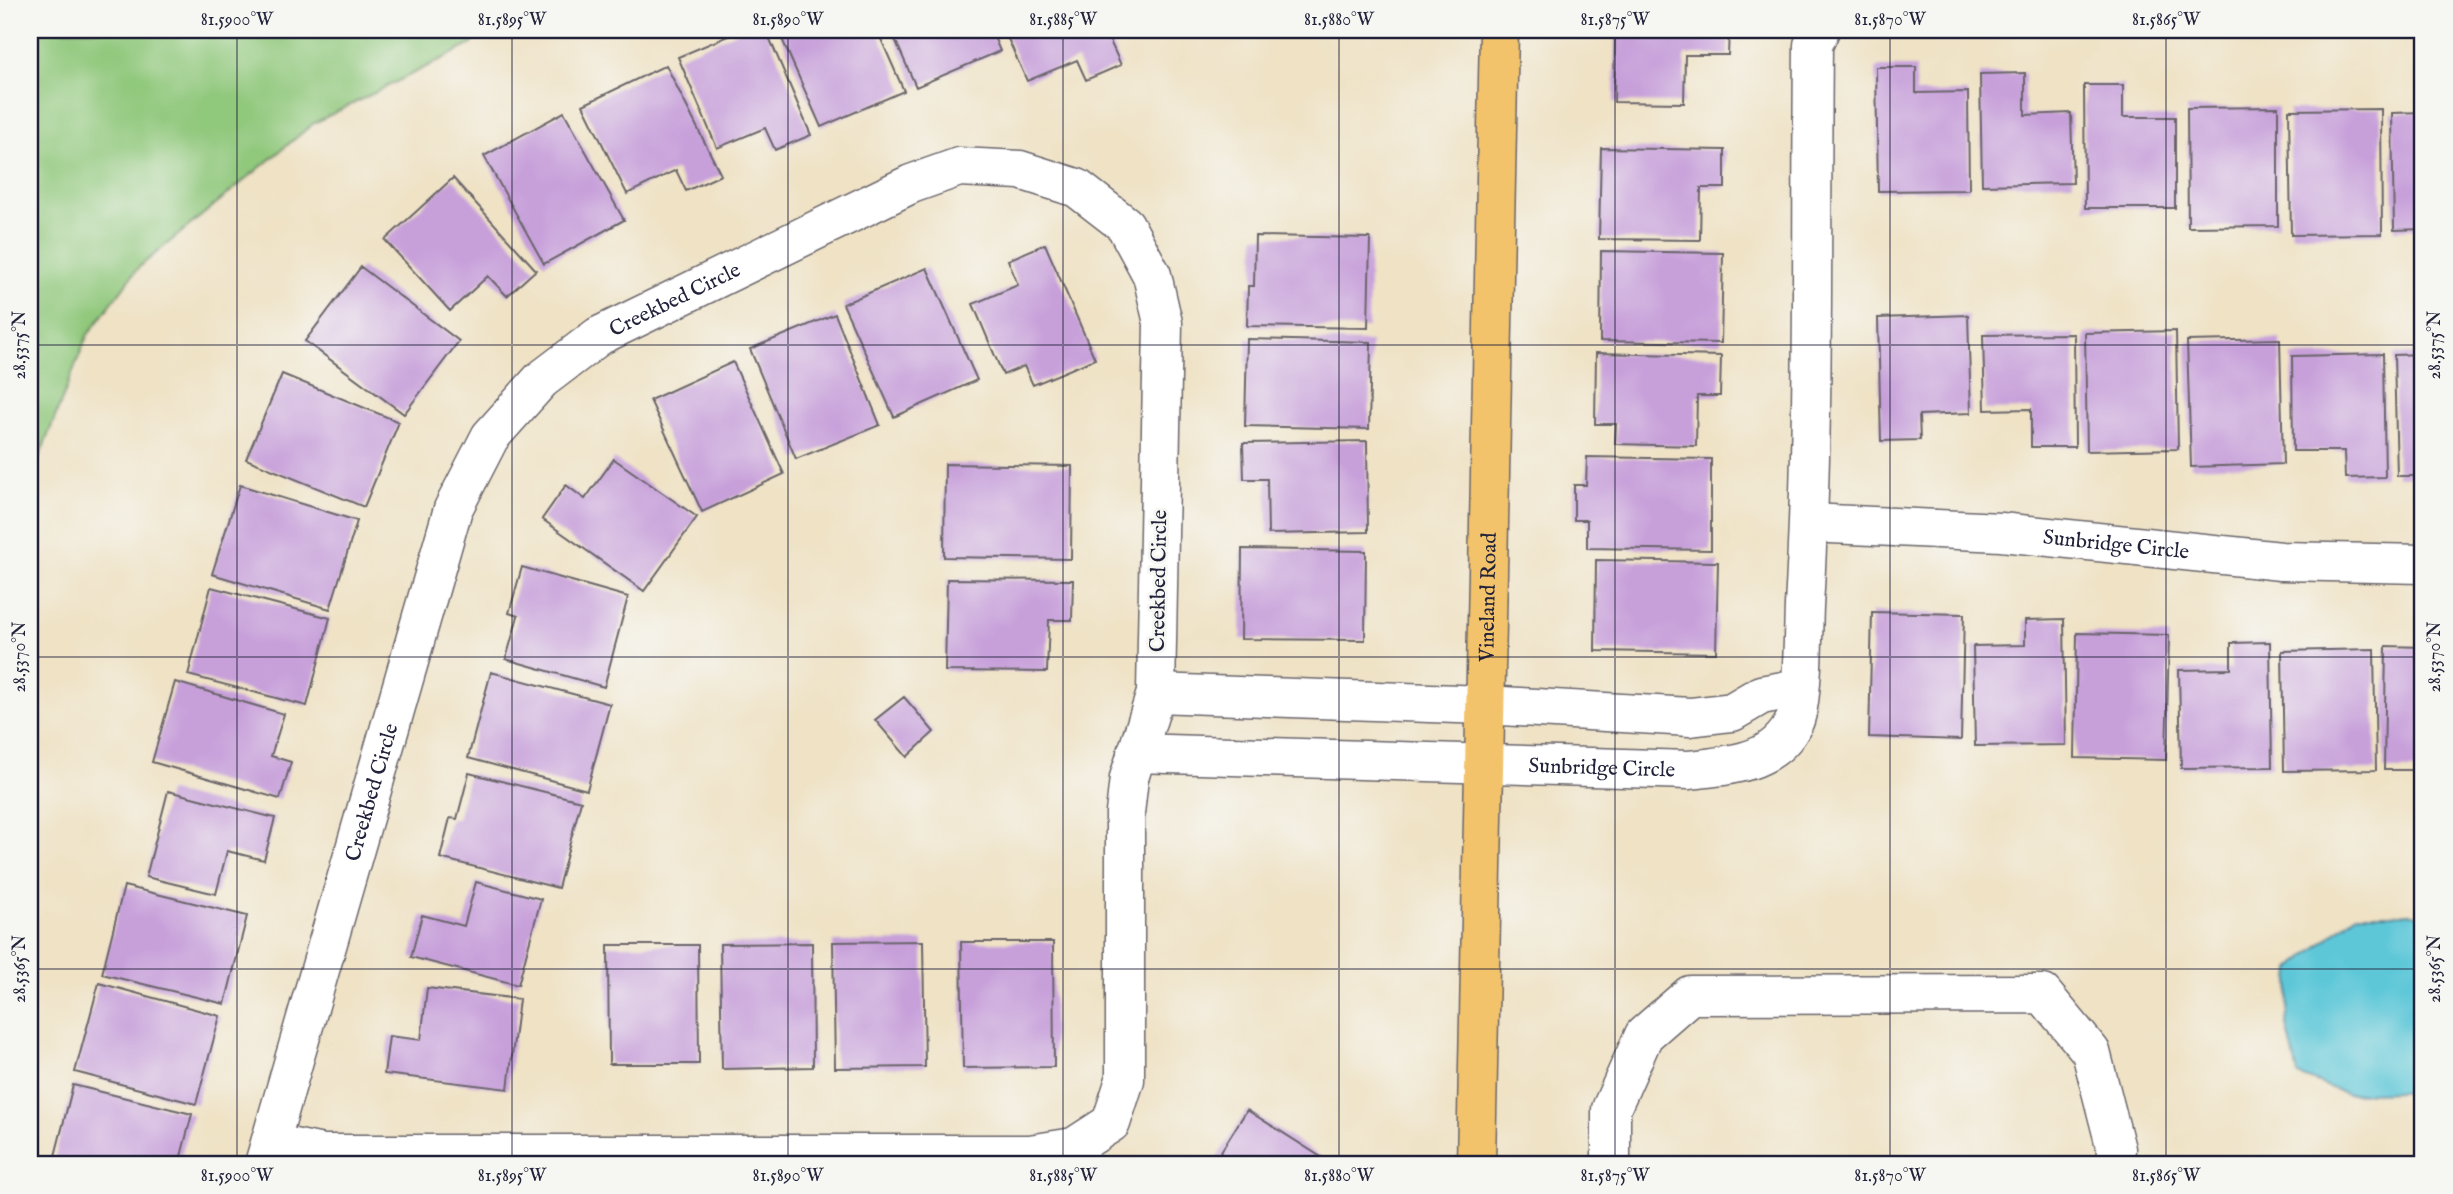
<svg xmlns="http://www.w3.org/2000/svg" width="2453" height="1194" font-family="'IM FELL English',serif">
<rect width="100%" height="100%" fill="#f6f6f2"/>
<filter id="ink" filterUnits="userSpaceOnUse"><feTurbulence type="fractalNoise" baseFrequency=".0143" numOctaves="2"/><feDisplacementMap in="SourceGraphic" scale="14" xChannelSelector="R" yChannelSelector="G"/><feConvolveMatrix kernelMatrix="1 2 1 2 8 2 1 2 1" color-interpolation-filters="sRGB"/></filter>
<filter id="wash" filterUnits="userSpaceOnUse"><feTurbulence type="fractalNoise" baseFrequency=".00686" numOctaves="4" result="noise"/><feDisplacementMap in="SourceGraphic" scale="28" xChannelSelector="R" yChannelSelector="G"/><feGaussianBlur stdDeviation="1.57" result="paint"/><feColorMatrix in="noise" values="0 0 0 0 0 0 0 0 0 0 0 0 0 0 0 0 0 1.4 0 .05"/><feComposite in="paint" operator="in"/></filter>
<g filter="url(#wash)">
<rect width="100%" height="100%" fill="#efe2c5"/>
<path fill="#90c87b" stroke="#59755b" stroke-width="2" d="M30 30H482L472 44 314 123 138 268 87 336 30 481Z"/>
<path fill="#5dc7d8" stroke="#40748a" stroke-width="2" d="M2357 914H2414L2423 917V1091L2347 1094 2298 1075 2287 1025 2291 969Z"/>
<g id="blocks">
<path fill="#c7a0da" d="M742 30H766L811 135 775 150 765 128 717 148 678 57Z
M778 30H877L904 91 821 127Z
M891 30H991L1000 51 916 87Z
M1004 30H1105L1121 65 1086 80 1077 60 1027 81Z
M1615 30H1729L1728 55H1685L1684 103 1614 102Z
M666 65 721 175 686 191 676 170 627 194 583 105Z
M1876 67H1916V93L1968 92 1969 190 1878 191Z
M2025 73V115L2071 113 2073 183 1982 185 1980 74Z
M2084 85H2123V117H2175V208H2085Z
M2278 107V226L2188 227 2187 108Z
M2381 109 2382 234 2291 235 2289 110Z
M564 112 624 220 544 264 484 156Z
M2423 112V229L2394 230 2392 113Z
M1601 148 1725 150V188H1701L1700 240 1599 239Z
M453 178 536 270 507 296 488 276 450 311 385 240Z
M1255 236 1370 238 1368 328 1247 326 1248 286H1254Z
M1045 244 1095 359 1033 385 1024 366 1003 375 973 304 1018 285 1008 260Z
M1601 251 1723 253 1721 343 1600 341Z
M361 267 459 341 404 414 305 341Z
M927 268 977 380 894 417 843 304Z
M835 314 880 425 796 459 750 349Z
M1968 315 1971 413 1919 415 1920 440 1881 441 1878 318Z
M2176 331 2178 449 2087 451 2085 333Z
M2074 334 2075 447H2031V409L1985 410 1983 335Z
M1247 339 1371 342 1369 429 1245 426Z
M2280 339 2283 464 2191 467 2187 341Z
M1596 353 1721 356 1720 396H1697L1696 446 1615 444 1616 424H1595Z
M2383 354 2385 477 2345 478 2344 451H2293L2292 356Z
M2423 354V476H2397L2394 355Z
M733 362 784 474 702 512 650 400Z
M282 374 399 422 364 507 246 459Z
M1367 441 1368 532 1268 534 1267 479H1244L1243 443Z
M1587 457 1711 459V550L1587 548V520H1574V485H1586Z
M614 459 697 517 644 591 542 519 566 485 585 499Z
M945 464 1072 466 1071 559 944 557Z
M240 485 357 521 330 609 212 574Z
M1242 549 1366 551 1365 640 1241 639Z
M1596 560 1718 562 1716 653 1595 651Z
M522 567 628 597 604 687 506 659 518 616 509 613Z
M947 579 1073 580 1072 620H1049L1047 672 945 671Z
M211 587 330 618 307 706 188 675Z
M1872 612 1964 614 1961 740 1869 737Z
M2064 619 2066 745 1975 746 1973 646 2025 645V620Z
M2077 633 2169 635 2166 760 2075 758Z
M2270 642 2272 767 2181 768 2179 670 2231 669V643Z
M2386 646 2423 647V770H2384Z
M2374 649 2376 770 2284 771 2282 651Z
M491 672 610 704 587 790 468 758Z
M175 682 284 714 271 756 291 762 280 799 152 762Z
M904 697 934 732 907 757 875 720Z
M469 773 581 801 558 888 440 858 450 818 457 819Z
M168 791 275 818 264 860 227 851 216 894 146 877Z
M476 882 541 899 518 985 411 957 422 915 464 926Z
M124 886 247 916 225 1004 102 974Z
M923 941 925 1067 835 1068 833 942Z
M961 942H1053L1054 1067 963 1068Z
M812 943 813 1067 722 1069 720 944Z
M608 945H698L699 1064H609Z
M99 983 220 1016 196 1104 75 1072Z
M427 988 519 999 508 1089 384 1074 389 1036 421 1040Z
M73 1085 192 1114 179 1164H53Z
M1247 1110 1332 1164H1213Z"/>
</g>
</g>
<g filter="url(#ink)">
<use href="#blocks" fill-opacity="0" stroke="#6a656b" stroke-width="2"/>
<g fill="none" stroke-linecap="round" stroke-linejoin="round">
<defs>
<g id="minor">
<path id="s1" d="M1809 523 2001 532 2281 561 2423 564"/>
<path d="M1156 693 1485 705 1690 717 1732 712 1761 695 1799 688"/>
<path id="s2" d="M1136 753 1690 770C1730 765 1774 764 1794 722 1803 705 1803 629 1804 606 1815 420 1811 232 1813 45L1820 30"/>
<path id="s3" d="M264 1164 453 509 490 437 541 380 599 336 911 184 959 167 1020 170 1077 188 1125 225 1152 275 1163 323 1156 693 1129 778 1125 813V1080L1111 1123 1074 1147 1030 1154H323L270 1143"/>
<path d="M1611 1164V1109L1644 1035 1690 995 2043 994 2091 1052 2116 1149 2115 1164"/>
</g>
<g id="major">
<path id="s4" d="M1476 1164 1499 30"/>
</g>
</defs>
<use href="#minor" stroke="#6a656b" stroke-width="41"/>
<use href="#major" stroke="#6a656b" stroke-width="41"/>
<use href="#minor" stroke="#fff" stroke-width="38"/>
<use href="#major" stroke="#f2c36a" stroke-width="38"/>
</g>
</g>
<path fill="none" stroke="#22223b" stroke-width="2" stroke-opacity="0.45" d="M237 30V1164M512 30V1164M788 30V1164M1063 30V1164M1339 30V1164M1615 30V1164M1890 30V1164M2166 30V1164M30 33H2423M30 345H2423M30 657H2423M30 969H2423"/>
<g text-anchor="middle" stroke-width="6" stroke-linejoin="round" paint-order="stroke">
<g font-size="21" fill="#22223b" stroke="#f6f6f2">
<text dy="7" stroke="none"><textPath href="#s3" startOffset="996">Creekbed Circle</textPath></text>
<text dy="7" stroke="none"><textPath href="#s1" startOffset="308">Sunbridge Circle</textPath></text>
<text transform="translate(1158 581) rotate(-89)" y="7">Creekbed Circle</text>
<text dy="7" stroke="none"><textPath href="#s4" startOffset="567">Vineland Road</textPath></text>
<text dy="7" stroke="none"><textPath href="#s2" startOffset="466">Sunbridge Circle</textPath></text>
<text dy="7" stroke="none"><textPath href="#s3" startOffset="387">Creekbed Circle</textPath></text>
</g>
</g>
<rect width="2453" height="1194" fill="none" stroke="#f6f6f2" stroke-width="77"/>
<rect x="38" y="38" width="2376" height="1118" fill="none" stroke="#22223b" stroke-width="2.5"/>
<g font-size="18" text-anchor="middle" fill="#22223b">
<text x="237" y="25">81.5900°W</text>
<text x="512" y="25">81.5895°W</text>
<text x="788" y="25">81.5890°W</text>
<text x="1063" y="25">81.5885°W</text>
<text x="1339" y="25">81.5880°W</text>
<text x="1615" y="25">81.5875°W</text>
<text x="1890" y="25">81.5870°W</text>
<text x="2166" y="25">81.5865°W</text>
<text transform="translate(19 345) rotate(-90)" y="6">28.5375°N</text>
<text transform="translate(2434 345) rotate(-90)" y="6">28.5375°N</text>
<text transform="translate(19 657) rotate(-90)" y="6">28.5370°N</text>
<text transform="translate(2434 657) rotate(-90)" y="6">28.5370°N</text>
<text transform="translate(19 969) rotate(-90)" y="6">28.5365°N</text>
<text transform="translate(2434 969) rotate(-90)" y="6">28.5365°N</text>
<text x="237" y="1181">81.5900°W</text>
<text x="512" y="1181">81.5895°W</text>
<text x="788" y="1181">81.5890°W</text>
<text x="1063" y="1181">81.5885°W</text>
<text x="1339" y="1181">81.5880°W</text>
<text x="1615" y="1181">81.5875°W</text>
<text x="1890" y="1181">81.5870°W</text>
<text x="2166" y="1181">81.5865°W</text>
</g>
</svg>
